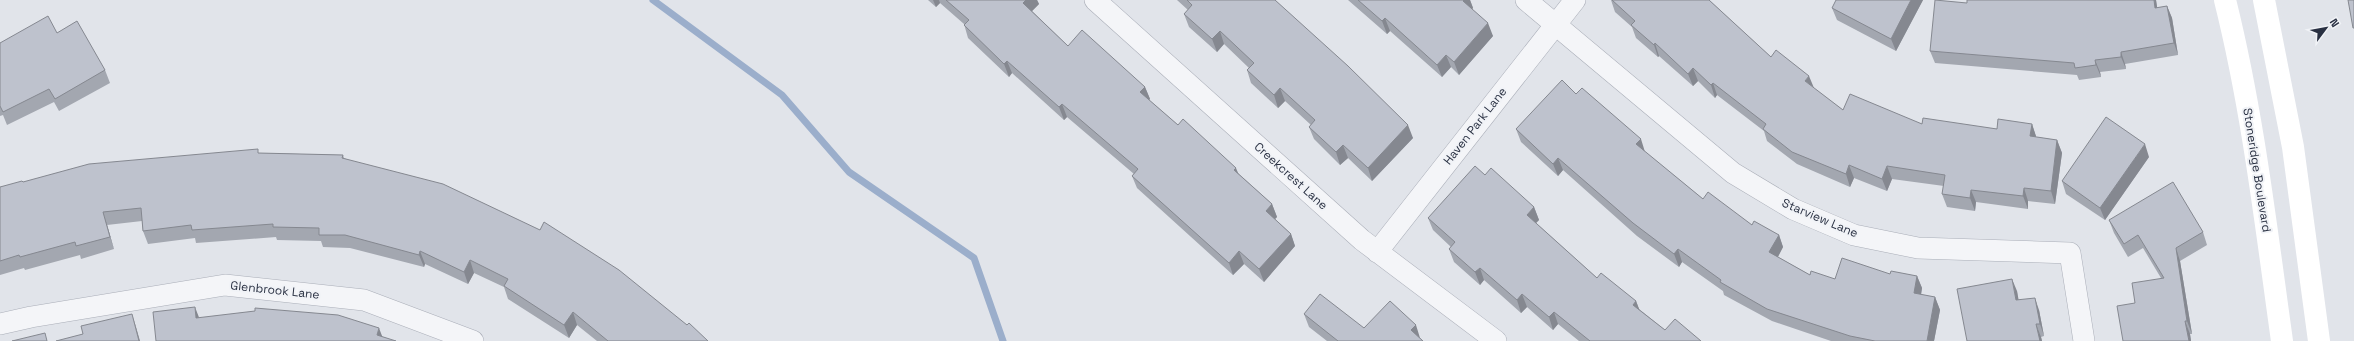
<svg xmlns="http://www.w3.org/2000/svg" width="2354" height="341" font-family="'Space Grotesk',sans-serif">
<rect width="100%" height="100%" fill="#e1e4ea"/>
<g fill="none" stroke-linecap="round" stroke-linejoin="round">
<path stroke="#9baecb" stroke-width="7" d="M653 0 782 95 849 172 974 258 1003 341"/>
<defs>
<path id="street" d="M1095 0 1362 240 1496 341
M1526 0 1733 173 1793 209 1854 235 1918 248 2070 253 2084 341
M1377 252 1575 0
M0 324 31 317 225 285 364 300 473 341"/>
</defs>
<use href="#street" stroke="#aaaeb8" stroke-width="22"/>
<use href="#street" stroke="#f4f5f8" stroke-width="21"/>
<path stroke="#fff" stroke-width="22" d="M2225 0C2253 112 2266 227 2282 341
M2264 0 2293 147 2319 341"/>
</g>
<path fill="#a3a7b0" d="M928 0H1037L1039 4 1032 11 1068 46 1145 87 1150 99 1149 100 1178 125 1239 174 1272 204 1277 217 1275 219 1291 234 1295 246 1264 282 1244 264 1233 275 1137 188 1132 176 1134 174 1067 117 1064 120 1012 73 1009 77 968 38 964 24 940 3 936 7Z
M1177 0H1275L1413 138 1372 181 1348 158 1340 165 1314 139 1309 127 1311 125 1285 101 1278 108 1251 83 1247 70 1249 68 1224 44 1217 52 1189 27 1184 14 1188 10Z
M1348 0H1470L1473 8 1472 9 1493 36 1459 75 1451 67 1442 77 1390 31 1387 34Z
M1611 0H1709L1771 57 1843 110 1922 124 1997 129 2032 124 2036 137 2057 140 2062 153 2055 204 2028 201V209L1976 202 1975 211 1947 207 1942 194 1944 186 1892 179 1887 191 1854 178 1850 187 1797 164 1767 141 1764 131 1717 95 1715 98 1698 81 1693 86 1659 56 1658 57 1636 38 1632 27 1615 12Z
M1923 0 1896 51 1837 20 1832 8Z
M1967 0H2156L2157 8 2167 6 2172 18 2178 55 2125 64 2126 69 2100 72 2101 77 2079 80 2077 75 1935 63 1930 51 1967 3Z
M57 33 105 70 110 83 59 111 54 102 7 125 3 115 0 116V43Z
M1576 94 1645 152 1703 199 1752 225 1779 235 1783 247 1778 257 1810 275 1835 279 1890 274 1917 276 1922 288 1921 295 1935 297 1940 310 1934 341H1831L1772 321 1724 295 1723 291 1682 262 1679 267 1637 236 1563 170 1558 176 1521 142 1516 129Z
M259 153 343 155 344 158 687 325 708 341H597L577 325 569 338 508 299 504 287 474 273 468 284 425 264 424 267 350 248 323 247 321 241 277 240 276 237 196 243 195 238 148 244 143 231 142 221 107 225 114 249 81 259 80 255 25 270 24 268 0 275V187L23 182Z
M2149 157 2105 220 2066 194 2062 181Z
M1485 175 1534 207 1539 220 1536 223 1597 278 1636 301 1639 309 1665 330 1701 341H1579L1558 324 1553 330 1527 307 1521 313 1484 280 1480 285 1454 262 1449 249 1451 247 1433 230 1428 218Z
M2109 220 2203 232 2207 245 2180 261 2192 334H2190L2191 341H2123L2135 303 2161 278 2143 248 2128 257 2114 233Z
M2017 291 2018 300 2039 310 2044 336 2041 337 2042 341H1967Z
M1304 314 1364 328 1420 338 1423 341H1327L1309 327Z"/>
<path fill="#858890" d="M933 0H939L940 3 936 7Z
M1026 0H1037L1039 4 1028 15 1023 3Z
M1464 0H1470L1473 8 1468 14 1463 1Z
M1911 0H1923L1896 51 1891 39Z
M2154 0H2156L2159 20 2155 8Z
M2167 6 2172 18 2178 55 2174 43Z
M1385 18 1390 31 1387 34 1382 21Z
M1488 23 1493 36 1459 75 1454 62Z
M1220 31 1224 44 1217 52 1212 39Z
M1655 43 1659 56 1658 57 1654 45Z
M2121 52 2125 64 2126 69 2121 57Z
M1446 55 1451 67 1442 77 1437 65Z
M2095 60 2100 72 2101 77 2096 65Z
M1007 61 1012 73 1009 77 1004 64Z
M1693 68 1698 81 1693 86 1688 74Z
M1809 76 1814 88 1805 81Z
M1713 83 1717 95 1715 98 1711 85Z
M1145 87 1150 99 1144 105 1140 92Z
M1280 88 1285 101 1278 108 1274 95Z
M1062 104 1067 117 1064 120 1059 107Z
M2032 124 2036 136 2035 149 2030 136Z
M1408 125 1413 138 1372 181 1368 168Z
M1641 139 1645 152 1641 157 1636 144Z
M2057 140 2062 153 2055 204 2051 191Z
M2145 144 2149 157 2105 220 2100 208Z
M1343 145 1348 158 1340 165 1336 152Z
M1558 158 1563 170 1558 176 1553 164Z
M1849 165 1854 178 1850 187 1846 174Z
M1887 166 1892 179 1887 191 1882 179Z
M1236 168 1241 180 1234 170Z
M2024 188 2028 201V209L2023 196Z
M1971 190 1976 202 1975 211 1970 198Z
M1272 204 1277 217 1270 224 1266 211Z
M1534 207 1539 220 1531 228 1527 215Z
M103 212 107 225 114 249 110 237Z
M1291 234 1295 246 1264 282 1259 269Z
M1779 235 1783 247 1774 264 1769 252Z
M2176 248 2180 261 2192 334 2187 321Z
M1678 249 1682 262 1679 267 1674 254Z
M420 251 425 264 424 267 419 255Z
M1239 251 1244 264 1233 275 1229 263Z
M470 260 474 273 468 284 464 272Z
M1480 268 1484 280 1480 285 1475 272Z
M1917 276 1922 288 1919 306 1914 293Z
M2012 279 2017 291 2021 313 2016 300Z
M1522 294 1527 307 1521 313 1517 300Z
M1935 297 1940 310 1934 341H1927Z
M2035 298 2039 310 2044 336 2040 324Z
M1636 301 1641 314 1633 305Z
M195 307 200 320 196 318Z
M573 312 577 325 569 338 564 325Z
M1554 312 1558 324 1553 330 1549 317Z
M132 314 136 327 140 341H139Z
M2185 321 2190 334 2191 341H2189Z
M2036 324 2041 337 2042 341H2040Z
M1416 325 1420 338 1417 341 1411 330Z
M379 328 384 341 377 335Z"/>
<path fill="#bec2cd" stroke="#858890" d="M946 0H1026L1023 3 1068 46 1082 30 1145 87 1140 92 1178 125 1183 119 1236 168 1234 170 1272 204 1266 211 1291 234 1259 269 1239 251 1229 263 1132 176 1138 169 1062 104 1059 107 1007 61 1004 64 964 25 969 20Z
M1187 0H1275L1348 66 1408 125 1368 168 1343 145 1336 152 1309 127 1315 120 1280 88 1274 95 1247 70 1254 63 1220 31 1212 39 1184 14 1192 5Z
M1358 0H1464L1463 1 1488 23 1454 62 1446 55 1437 65 1385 18 1382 21Z
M1612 0H1709L1771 57 1776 50 1809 76 1805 81 1843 110 1850 94 1922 124 1923 118 1997 129 1998 119 2032 124 2030 136 2057 140 2051 191 2024 188 2023 196 1971 190 1970 198 1942 194 1945 175 1887 166 1882 179 1849 165 1846 174 1792 152 1763 129 1766 124 1713 83 1711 85 1693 68 1688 74 1655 43 1654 45 1631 25 1635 21Z
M1836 0H1911L1891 39 1832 8Z
M1935 0 1967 3V0H2154L2155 8 2167 6 2174 43 2121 52V57L2095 60 2096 65 2075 68 2074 63 1930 51Z
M2348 0H2354V28H2353Z
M48 16 57 33 77 21 105 70 55 99 49 89 3 112 0 106V43Z
M1562 80 1576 94 1582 88 1641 139 1636 144 1703 199 1708 192 1752 225 1754 221 1779 235 1769 252 1810 275 1811 271 1835 279 1842 258 1890 274 1891 271 1917 276 1914 293 1935 297 1927 341H1875L1850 336 1767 309 1720 282 1721 280 1678 249 1674 254 1633 223 1558 158 1553 164 1516 129Z
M2106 117 2145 144 2100 208 2062 181Z
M258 149V153L343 155 342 158 443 184 540 230 544 222 619 270 687 325 689 323 708 341H608L573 312 564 325 504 286 508 279 470 260 464 272 420 251 419 255 345 235H319V228L273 227V224L192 230 191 225 143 231 141 208 103 212 110 237 76 246 75 242 20 257 19 255 0 261V187L22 181 23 182 89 164Z
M1475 166 1485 175 1491 168 1534 207 1527 215 1597 278 1601 273 1636 301 1633 305 1665 330 1675 319 1701 341H1590L1554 312 1549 317 1522 294 1517 300 1480 268 1475 272 1449 249 1455 242 1428 218Z
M2173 182 2203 232 2176 248 2187 321H2185L2189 341H2123L2117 306 2135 303 2132 283 2164 278 2138 235 2124 244 2109 220Z
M2012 279 2016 300 2035 298 2040 324H2036L2040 341H1967L1957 289Z
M1320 294 1364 328 1390 301 1416 325 1411 330 1423 341H1338L1304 314Z
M195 307 196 318 255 311V308L338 315 379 328 377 335 396 341H156L153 312Z
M132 314 139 341H56L83 334 81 326Z
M45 333 47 341H12Z"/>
<g text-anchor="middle" stroke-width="4" stroke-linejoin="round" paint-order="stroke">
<g font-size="12" fill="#293042" stroke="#f1f3f7">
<text transform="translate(1475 126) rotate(-52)" y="4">Haven Park Lane</text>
<text transform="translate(2257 170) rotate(81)" y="4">Stoneridge Boulevard</text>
<text transform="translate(1291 176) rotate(42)" y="4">Creekcrest Lane</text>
<text transform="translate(1820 218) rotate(23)" y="4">Starview Lane</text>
<text transform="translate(275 290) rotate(6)" y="4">Glenbrook Lane</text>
</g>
</g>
<g transform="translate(2326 28) rotate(58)" stroke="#f1f3f7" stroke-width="3" paint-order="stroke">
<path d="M0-3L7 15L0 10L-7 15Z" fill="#293042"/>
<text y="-6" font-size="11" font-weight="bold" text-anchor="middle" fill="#293042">N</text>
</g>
</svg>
